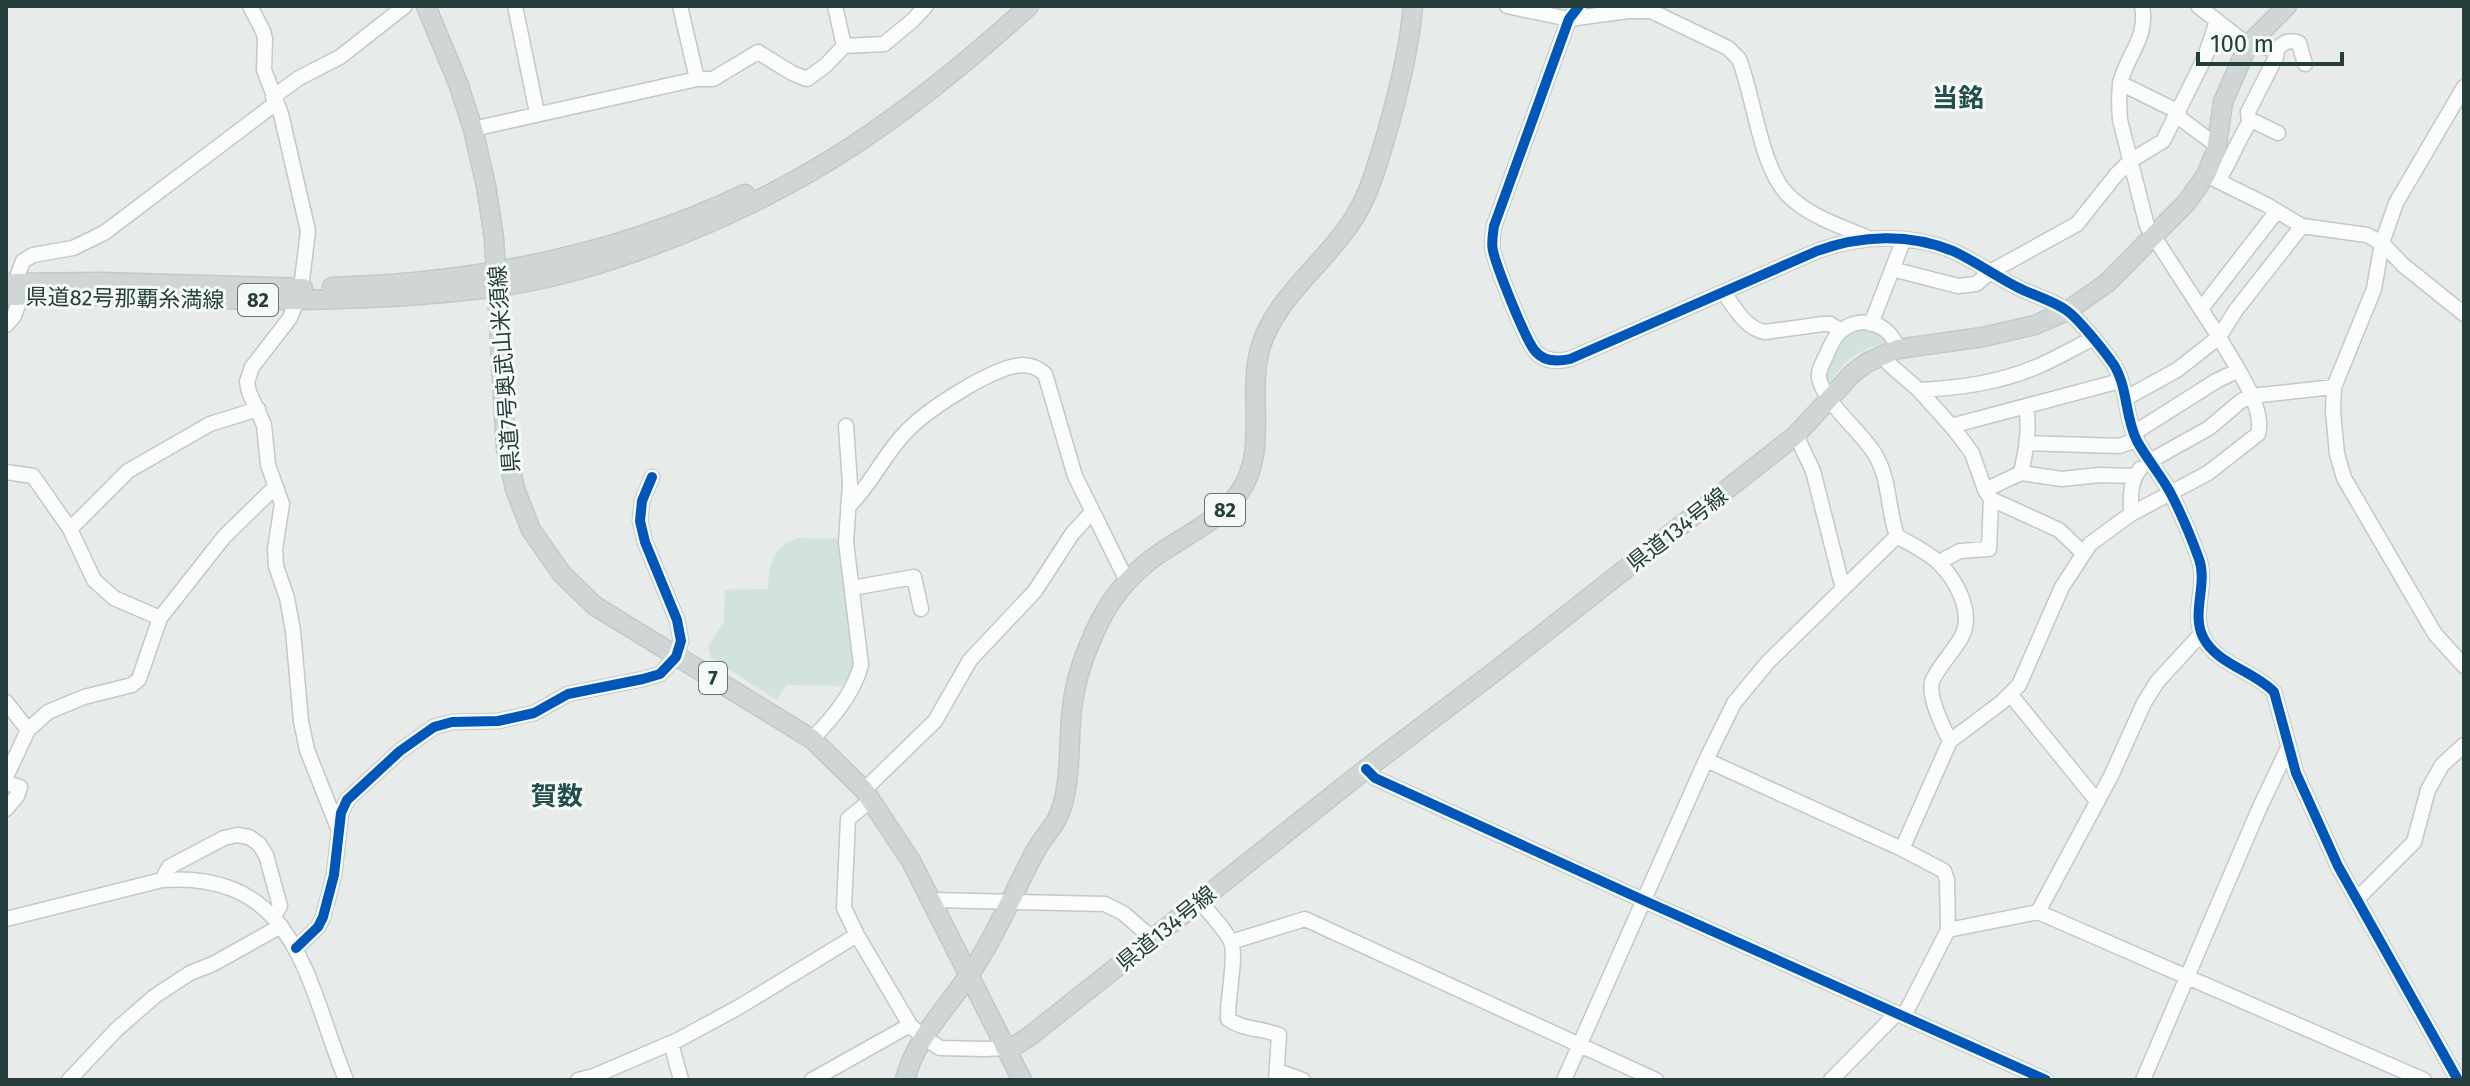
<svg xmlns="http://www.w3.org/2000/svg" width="2470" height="1086" font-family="'Fira Sans','Noto Sans JP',sans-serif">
<rect width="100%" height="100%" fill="#e7ebea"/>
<path fill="#d1e3da" d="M1864 330 1879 333 1888 343C1858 350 1847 357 1830 383L1827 382 1824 375C1833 353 1839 335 1864 330Z
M798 538 839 539 856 662 845 686 786 685 777 700 711 658 708 647 724 621 725 590 768 589C769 564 772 547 798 538Z"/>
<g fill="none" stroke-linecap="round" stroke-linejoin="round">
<defs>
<path id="minor" d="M250 6 263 31 265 39 264 70 281 114 308 231 301 288
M515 6 537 113
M680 6 697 79
M835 6 844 46
M1507 6 1569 19 1628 11H1651L1728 48 1739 59C1754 97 1760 164 1786 193 1807 216 1841 226 1868 238
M1579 6 1569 19 1494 226C1493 234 1491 242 1493 251 1497 268 1525 339 1535 351 1544 362 1557 362 1570 359L1817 251C1861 235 1909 233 1953 251 1975 261 1995 276 2017 287 2032 295 2052 300 2066 310 2079 319 2105 352 2114 365 2128 388 2125 418 2137 441 2147 459 2160 474 2170 492 2181 513 2191 537 2199 559 2208 584 2191 613 2203 637 2216 664 2254 671 2274 692L2296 773 2338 866 2458 1080
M2198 6 2248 45
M2252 41 2267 48 2277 49C2284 42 2289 39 2299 43L2305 64
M2120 83 2179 112
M2464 87 2396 203 2382 243 2374 289 2334 387 2333 411 2337 454 2344 478 2435 634 2464 666
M273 97 299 78 340 57 405 6
M2177 116 2216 145
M2249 119 2278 133
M473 129 697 79H713L758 52 792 73 807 79 826 65 844 46 884 44 912 21 926 6
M2206 175 2267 205 2302 226 2367 235 2382 243 2403 265 2464 314
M2218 181C2230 162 2237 142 2249 123L2248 112 2276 57 2277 49
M1892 269 1958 286 1976 284 1990 272 2077 224 2116 175 2130 161 2163 141 2205 57 2217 21
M1724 293C1735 308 1746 329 1765 332L1823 324H1830L1841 331
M297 300 290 318 252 367 247 382 249 392 264 425 268 465 282 504 275 549 276 566 287 598 293 631 301 721 307 750 338 828
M2201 309 2277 211
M1871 324 1904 239
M6 325 14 316 18 305V274L23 261 33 255 73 248 104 233 276 103
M1898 349C1890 323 1860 313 1839 333 1833 339 1830 347 1827 354 1823 362 1818 370 1819 378 1824 404 1866 435 1877 458 1890 482 1888 511 1897 536 1910 544 1928 552 1939 563 1956 580 1974 612 1962 636 1955 650 1936 669 1932 682 1928 696 1943 728 1950 741
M1882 355 1889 364 1919 390 1954 429 1972 453 1985 490 1991 499 2059 530 2083 553
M1919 390C1959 388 1998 383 2036 367 2055 359 2074 348 2092 339
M2126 398 2177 370 2219 337 2147 226 2120 120C2119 107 2118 93 2121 80 2129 52 2148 37 2142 6
M1951 426 2120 381
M2134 433 2216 381 2237 371
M1796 435 1813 471 1843 589
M2028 443 2119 446 2137 440
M2150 461 2209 428 2241 401 2251 396 2334 387
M6 472 33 476 70 529 94 580 114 598 160 618
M2021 473C2026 450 2030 430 2026 406
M1985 490 2021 473 2062 479 2099 475 2134 476
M848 507C871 485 883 456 905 433 925 411 993 366 1023 365 1032 365 1038 368 1045 374L1075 476 1127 581
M2131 514C2131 497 2129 483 2140 469
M70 529 128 471 210 424 258 409
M1939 562 1960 551 1989 549 1991 499
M852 588 914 577 921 609
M2010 694 2097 801
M6 702 28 730
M812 739C832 719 854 693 861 665L846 542 850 484 846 426
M1706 760 1902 849 1944 871 1947 880 1948 930 1904 1016
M1366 769 1375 778 1645 901 2046 1080
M6 777 28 730 48 712 84 697 132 685 139 679 160 618 224 537 274 488
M6 783 20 787 17 796 6 809
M864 790 935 721 970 660 1035 591 1072 534 1092 512
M871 800 848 819 844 908 857 935 910 1025 923 1037 940 1048 985 1049 1005 1048
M1902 849 1950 741 2002 702 2019 685 2062 587 2090 544 2131 514 2208 473 2258 434C2266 407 2232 361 2219 337L2236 310 2302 226
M162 880 169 867 224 838 237 835 249 837 259 844 266 855 280 906 274 916
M2357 899 2414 842 2428 790 2442 765 2464 745
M932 900 1105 904 1123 913 1153 939
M1200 901C1208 912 1226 930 1231 942 1237 956 1227 999 1228 1019 1243 1030 1262 1028 1279 1035L1276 1080
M2038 912 2111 776 2144 703 2157 682 2201 634
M6 919 162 880C298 871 306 982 346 1080
M1948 930 2038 912 2424 1080
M1231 942 1305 919 1656 1080
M296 948 318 927 323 917 334 875 341 813 347 800 400 751 434 727 452 722 498 721 534 713 568 694 643 679 660 674 676 657 681 641 677 620 645 542 640 521 642 501 652 477
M671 1043 681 1080
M1278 1071 1303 1080
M69 1080 116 1030 155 996 190 973 213 964 281 926
M578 1080 594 1076 678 1040 739 1007 857 935
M812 1080 910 1025
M1564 1080 1706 760 1734 703 1768 662 1897 536
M1831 1080 1897 1013
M2143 1080 2259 809 2289 746"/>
<path id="major" d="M426 6 458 83 473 129 486 186 494 238 506 448 515 489 531 530 562 574 595 606 812 739 864 790 911 861 1022 1080
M6 283 102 282 303 288
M332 287C475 283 616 255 745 194
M6 296C103 292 200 301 297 300 363 299 430 296 496 287 550 280 604 264 654 245 804 190 912 113 1029 6
M1005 1048 1016 1045 1030 1036 1366 769 1497 670 1796 435 1853 373 1868 362 1898 349 1983 337 2035 325 2067 311 2107 283 2187 202 2206 175 2216 151 2223 102 2248 45 2287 6
M905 1080C915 1039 946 1009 969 975 996 936 1014 891 1036 850 1042 839 1051 830 1057 819 1072 790 1068 742 1072 709 1075 678 1086 649 1100 621 1115 591 1138 567 1166 549 1192 532 1220 519 1239 493 1269 451 1247 396 1260 349 1275 298 1321 267 1350 224 1368 198 1376 169 1385 139 1398 95 1409 52 1413 6"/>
</defs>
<use href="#minor" stroke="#c4c8c7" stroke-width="17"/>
<use href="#major" stroke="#c2cac9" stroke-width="21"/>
<use href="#minor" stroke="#fbfcfc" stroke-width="14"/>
<use href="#major" stroke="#cfd6d5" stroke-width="18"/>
<defs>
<path id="cycleway" d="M1579 6 1569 19 1494 226C1493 234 1491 242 1493 251 1497 268 1525 339 1535 351 1544 362 1557 362 1570 359L1817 251C1861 235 1909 233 1953 251 1975 261 1995 276 2017 287 2032 295 2052 300 2066 310 2079 319 2105 352 2114 365 2128 388 2125 418 2137 441 2147 459 2160 474 2170 492 2181 513 2191 537 2199 559 2208 584 2191 613 2203 637 2216 664 2254 671 2274 692L2296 773 2338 866 2458 1080
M1366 769 1375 778 1645 901 2046 1080
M296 948 318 927 323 917 334 875 341 813 347 800 400 751 434 727 452 722 498 721 534 713 568 694 643 679 660 674 676 657 681 641 677 620 645 542 640 521 642 501 652 477"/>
</defs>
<use href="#cycleway" stroke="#f5faf8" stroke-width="15"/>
<use href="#cycleway" stroke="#0057b8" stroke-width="10"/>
</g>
<g text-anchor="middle" stroke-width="6" stroke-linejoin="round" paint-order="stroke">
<g fill="#f5faf8" stroke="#637674" stroke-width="2">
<rect x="238" y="284" width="40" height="32" rx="6"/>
<rect x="1205" y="494" width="40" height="32" rx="6"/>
<rect x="699" y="662" width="28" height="32" rx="6"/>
</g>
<g font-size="20" font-weight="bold" fill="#253e3b">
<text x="258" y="307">82</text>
<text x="1225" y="517">82</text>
<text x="713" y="685">7</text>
</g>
<g font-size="22" fill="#253e3b" stroke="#f5faf8">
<text transform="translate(125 298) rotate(1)" y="8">県道82号那覇糸満線</text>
<text transform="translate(504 369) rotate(-94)" y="8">県道7号奥武山米須線</text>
<text transform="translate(1677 529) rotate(-38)" y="8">県道134号線</text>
<text transform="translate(1166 928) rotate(-39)" y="8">県道134号線</text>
</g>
<g font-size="26" font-weight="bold" fill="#224f4b" stroke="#f5faf8">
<text x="1958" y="107">当銘</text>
<text x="557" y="805">賀数</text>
</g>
</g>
<rect width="2470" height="1086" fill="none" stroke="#253e3b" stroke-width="16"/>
<path d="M2198 52v12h144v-12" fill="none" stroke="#253e3b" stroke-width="4"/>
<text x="2210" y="52" font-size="24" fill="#253e3b" stroke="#f5faf8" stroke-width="6" paint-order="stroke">100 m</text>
</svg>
